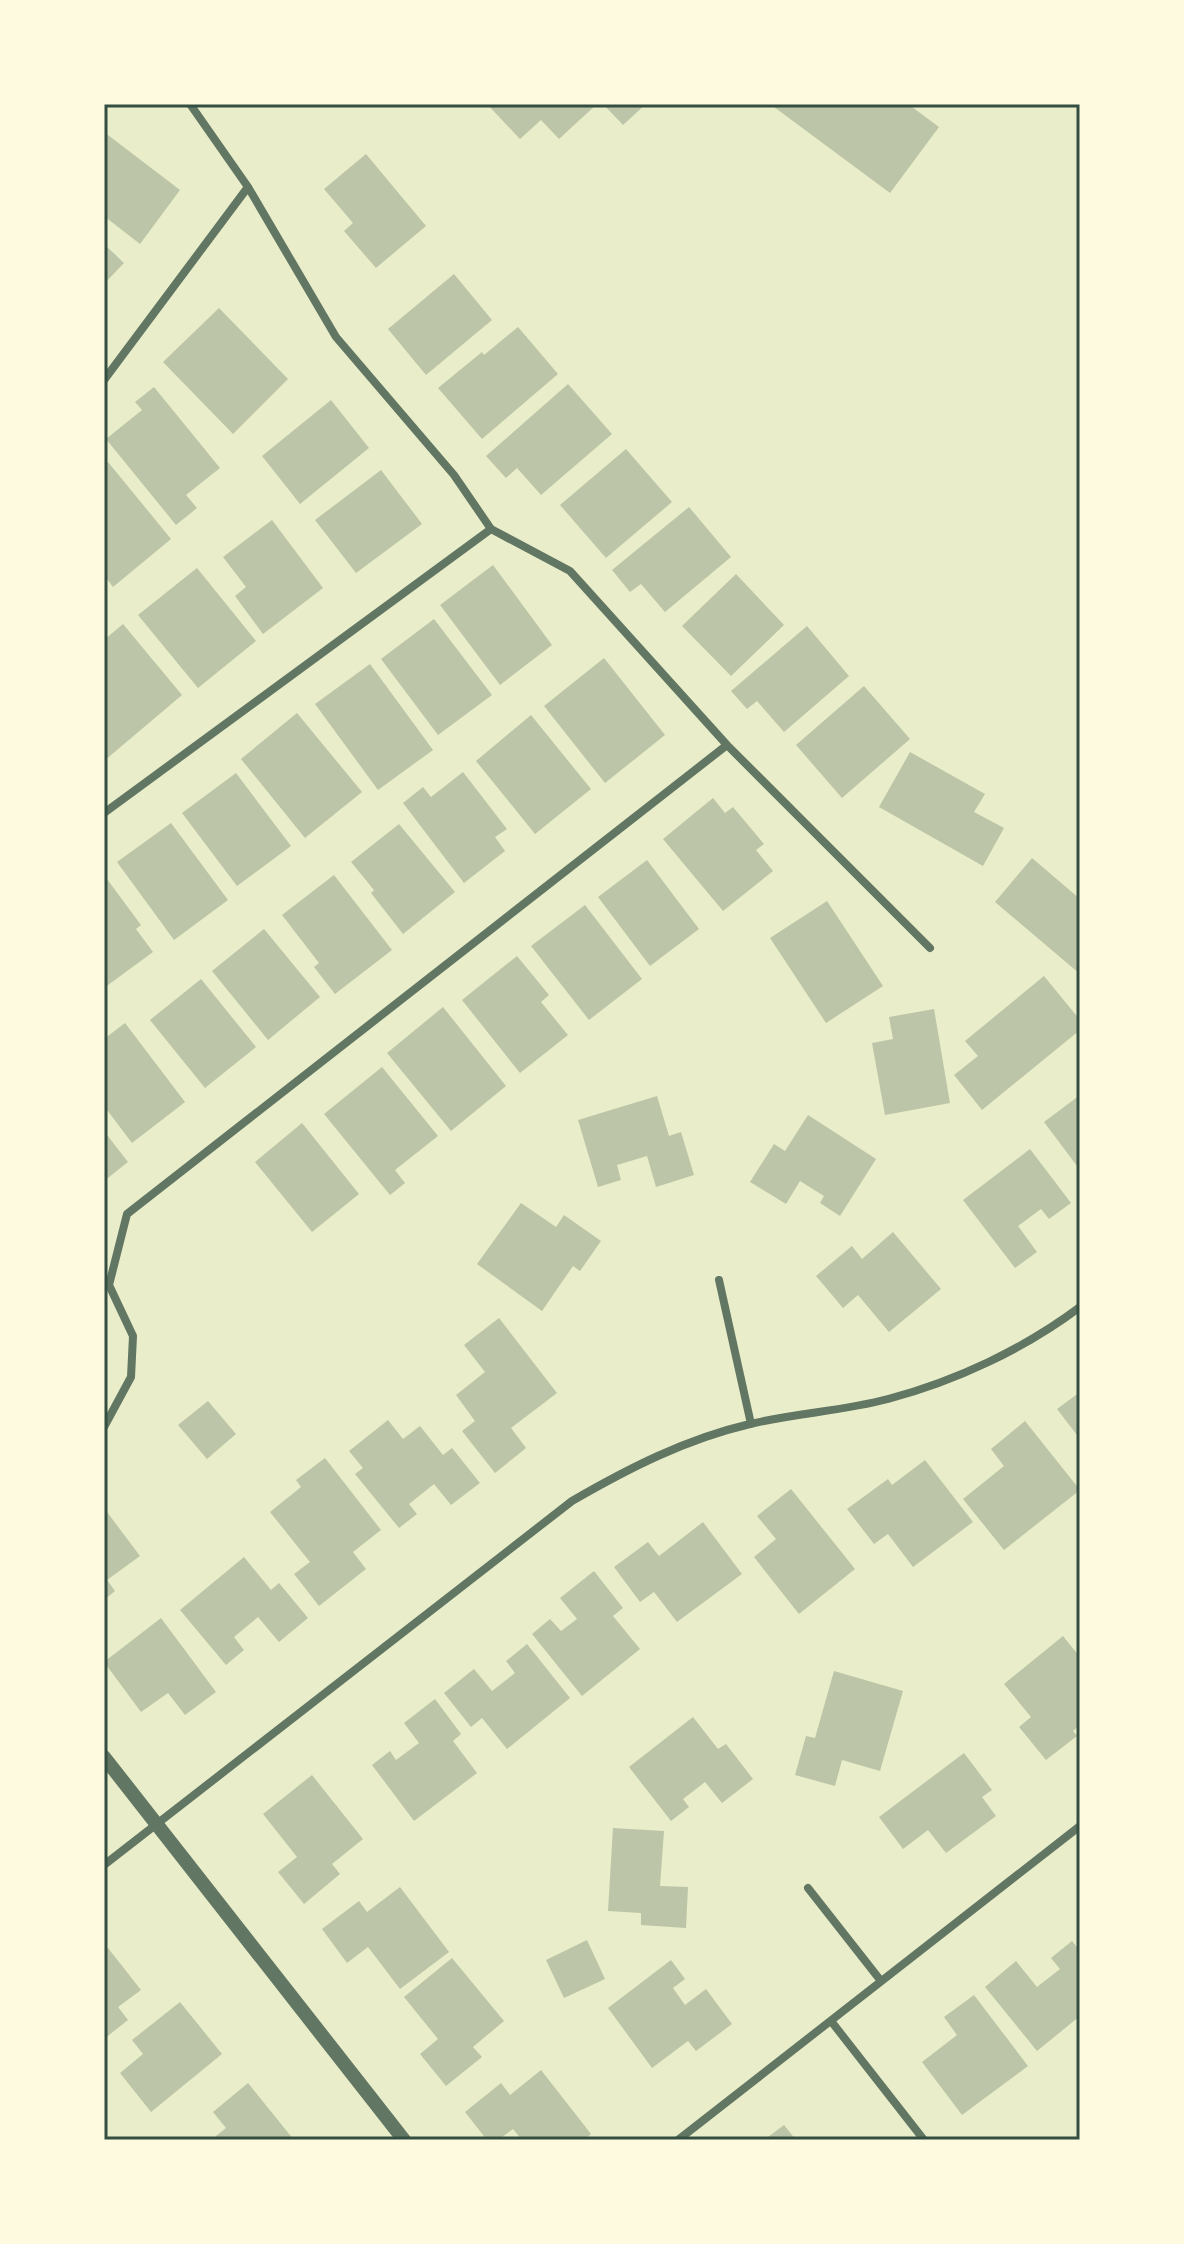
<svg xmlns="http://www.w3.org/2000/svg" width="1184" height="2244" font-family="Roboto,sans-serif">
<rect width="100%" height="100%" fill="#e9edc9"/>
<path fill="#bcc5a7" d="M487 104H597L559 139 541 120 520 139Z
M603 104H646L623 125Z
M770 104H908L939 127 890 193Z
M104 132 180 190 140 244 104 216Z
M366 154 426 226 376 268 344 231 353 223 324 189Z
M104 244 124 263 104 284Z
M454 274 492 320 426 375 388 329Z
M219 308 288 379 233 434 163 362Z
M518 327 558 374 482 439 438 388 482 352 484 355Z
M568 384 612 434 541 495 517 468 506 478 486 456Z
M154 387 220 468 186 495 197 508 176 525 106 439 142 410 135 402Z
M331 400 369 448 300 504 262 456Z
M626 449 672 502 606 558 560 505Z
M108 462 171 539 113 587 104 575V465Z
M381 470 422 524 356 573 315 520Z
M689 507 731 557 665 612 641 584 630 592 612 570Z
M272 520 323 588 263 634 235 596 246 587 223 557Z
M493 565 552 645 500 685 440 605Z
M197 568 256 641 198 688 138 615Z
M736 574 784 625 731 676 682 626Z
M434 619 492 695 438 735 381 659Z
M123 624 182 695 104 761V640Z
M807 626 849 676 784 732 757 701 747 709 731 691Z
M604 658 665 735 605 783 544 706Z
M370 664 433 750 378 790 315 704Z
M864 686 910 739 842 798 796 745Z
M297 713 362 792 305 838 241 759Z
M531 715 591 789 535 834 476 761Z
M910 752 985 794 974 812 1004 828 983 866 879 807Z
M463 772 507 829 495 837 505 851 464 883 403 803 423 787 431 797Z
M236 773 291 846 237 886 182 813Z
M713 798 725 813 733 807 764 844 756 850 773 871 723 911 663 839Z
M171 823 228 900 174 940 117 862Z
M399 824 455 892 403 934 371 893 374 890 351 862Z
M1032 858 1080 899V974L995 902Z
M647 860 699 929 650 966 598 897Z
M104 875 141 925 136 929 153 952 104 988Z
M334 875 392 950 335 994 314 967 319 963 282 915Z
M827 901 883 986 826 1023 770 938Z
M585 905 642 979 589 1020 531 946Z
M264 929 320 997 268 1040 212 971Z
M517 956 549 995 541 1002 568 1035 520 1073 462 1000Z
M1044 976 1080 1020V1030L982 1110 954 1075 978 1056 965 1041Z
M201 979 256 1047 205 1088 150 1020Z
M443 1007 506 1086 451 1131 387 1053Z
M934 1009 950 1103 885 1115 872 1043 893 1039 889 1017Z
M125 1023 185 1102 132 1143 104 1106V1039Z
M382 1067 438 1136 395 1170 405 1183 390 1195 324 1114Z
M1080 1095V1170L1044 1122Z
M657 1096 669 1136 681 1132 694 1175 656 1187 647 1156 617 1165 621 1180 598 1187 578 1120Z
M808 1115 876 1159 840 1216 820 1203 824 1196 800 1181 786 1204 750 1182 774 1144 785 1151Z
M302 1123 359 1194 312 1232 255 1162Z
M104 1131 128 1162 104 1181Z
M1030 1149 1071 1203 1049 1219 1041 1209 1018 1226 1037 1252 1015 1268 963 1200Z
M521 1203 556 1227 564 1215 601 1241 580 1271 573 1266 542 1311 477 1264Z
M893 1232 941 1289 889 1332 858 1295 843 1308 816 1276 852 1246 862 1259Z
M499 1318 557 1393 511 1428 526 1448 495 1473 462 1431 475 1421 456 1395 485 1372 464 1345Z
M1080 1392V1439L1057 1409Z
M208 1401 236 1434 207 1459 178 1425Z
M388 1420 403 1439 420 1426 443 1455 452 1448 480 1483 451 1505 434 1484 409 1504 417 1514 399 1528 355 1474 363 1468 349 1451Z
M1025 1421 1080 1490 1004 1550 963 1499 1004 1466 991 1449Z
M325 1458 381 1530 353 1552 366 1569 319 1606 294 1574 310 1562 270 1512 301 1487 296 1480Z
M925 1460 973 1522 913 1567 888 1534 874 1544 847 1509 888 1479 892 1485Z
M791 1489 855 1569 799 1614 754 1557 776 1539 757 1516Z
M104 1508 140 1556 107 1580 115 1591 104 1600Z
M703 1522 742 1574 677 1622 654 1592 640 1602 614 1567 648 1542 659 1556Z
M244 1557 271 1590 279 1583 308 1618 279 1642 258 1617 234 1637 244 1650 226 1665 180 1610Z
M594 1571 623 1608 613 1616 640 1649 582 1696 532 1634 550 1619 561 1631 577 1619 560 1598Z
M161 1618 216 1692 185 1715 168 1693 141 1712 104 1662Z
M1063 1636 1080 1657V1725L1073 1731 1077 1736 1046 1760 1019 1727 1031 1717 1004 1684Z
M527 1644 570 1698 507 1749 482 1718 471 1727 444 1693 474 1669 492 1691 515 1673 506 1661Z
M834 1671 903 1691 880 1771 842 1760 835 1786 795 1775 806 1736 815 1738Z
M435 1699 461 1734 453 1741 477 1773 414 1821 372 1765 390 1751 396 1760 419 1743 404 1723Z
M693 1717 718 1749 726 1744 753 1779 722 1803 705 1782 683 1799 689 1807 671 1821 629 1767Z
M964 1753 992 1790 982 1797 996 1816 946 1853 928 1830 903 1849 879 1817Z
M312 1775 363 1839 332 1864 340 1874 304 1904 278 1872 297 1857 263 1814Z
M613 1828 664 1831 660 1886 688 1887 686 1928 641 1925V1913L608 1911Z
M400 1887 449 1952 400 1989 368 1947 347 1963 322 1929 359 1901 367 1912Z
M587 1940 605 1979 564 1998 546 1960Z
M1072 1941 1080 1951V2016L1037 2051 985 1987 1016 1961 1037 1987 1060 1969 1051 1958Z
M108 1948 141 1990 118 2007 128 2020 104 2039V1951Z
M452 1958 504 2021 473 2047 482 2057 446 2086 420 2054 438 2039 404 1997Z
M671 1960 685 1979 673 1988 685 2005 706 1989 732 2024 696 2051 688 2041 652 2068 608 2008Z
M974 1995 1028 2066 962 2115 922 2062 957 2035 944 2017Z
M180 2002 222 2054 151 2112 120 2073 143 2054 132 2040Z
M541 2070 591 2134 584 2140H522L513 2129 498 2140H487L465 2112 501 2083 510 2095Z
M248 2083 294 2140H220L216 2136 226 2128 213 2112Z
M784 2125 796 2140H764Z"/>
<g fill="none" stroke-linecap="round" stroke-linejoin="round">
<path stroke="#617663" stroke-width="8" d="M190 104 248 187 336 337 454 475 491 529 570 571 727 745 930 948
M104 380 248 187
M104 813 491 529
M719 1280 751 1424
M104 1427 131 1377 133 1336 109 1285 127 1214 727 745
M104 1865 572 1501C629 1468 686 1439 750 1424 796 1413 843 1411 888 1399 956 1381 1024 1349 1080 1307
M808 1888 881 1981
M831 2021 924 2140
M678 2140 1080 1826"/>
<path stroke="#617663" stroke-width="14" d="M104 1757 404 2140"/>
</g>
<rect width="1184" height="2244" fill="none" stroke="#fefae0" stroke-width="212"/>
<rect x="106" y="106" width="972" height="2032" fill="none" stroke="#344e41" stroke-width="3"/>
</svg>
